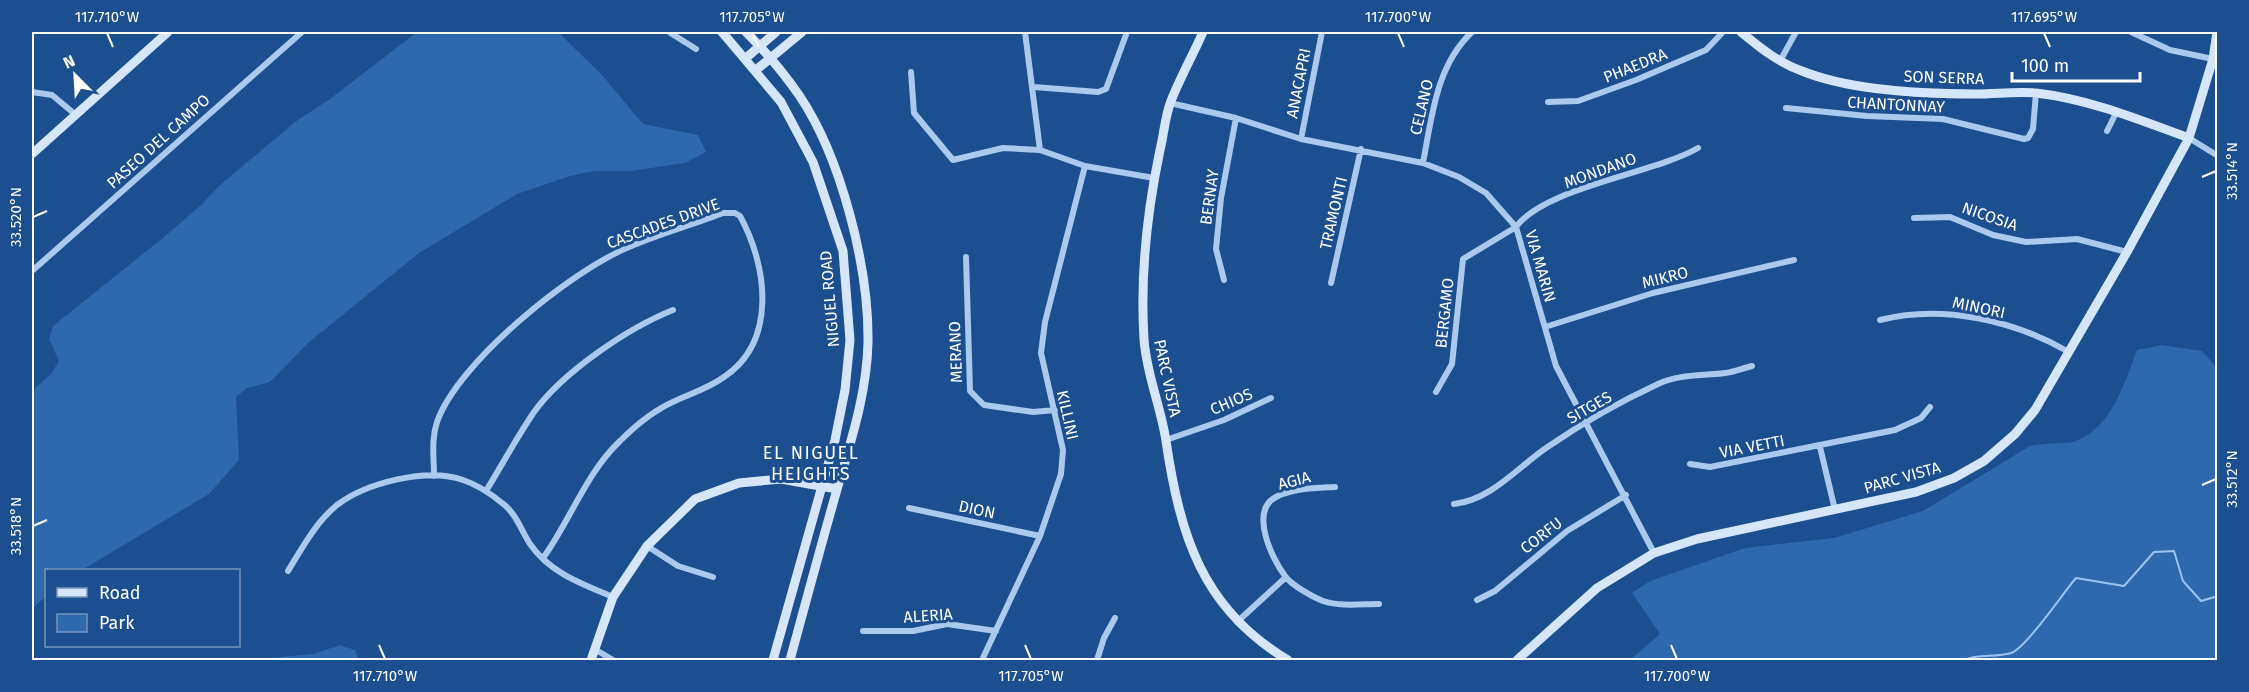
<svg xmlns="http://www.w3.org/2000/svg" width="2249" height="692" font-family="'Fira Sans',sans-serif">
<rect width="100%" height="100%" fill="#1b4f8f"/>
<path fill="#2e69ad" d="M417 32H558L602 75 643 124 698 135 706 152 685 163 631 171H595L570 176 517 194 419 253 308 343 270 382 247 388 236 397 239 460 209 494 82 570H46V596L32 609V391L51 374 59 361 49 339 53 326 164 237 201 205 220 185 295 122 330 99Z
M2162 345 2202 351 2217 368V660H1630L1660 634 1632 593 1650 581 1745 548 1834 538 1923 511 2030 446C2042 443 2069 444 2076 441 2112 427 2124 384 2137 350Z
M340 645 355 650 359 660 257 659 313 654Z"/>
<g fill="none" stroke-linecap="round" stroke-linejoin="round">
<path stroke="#9cc4f0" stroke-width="2" d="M1964 660C1979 653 1995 658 2011 653 2026 648 2063 593 2076 578L2124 586 2154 552 2174 551 2183 581 2201 601 2218 596"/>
<path stroke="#a9c9ee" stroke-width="6" d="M669 32 696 49
M1025 32 1040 150
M2131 32 2170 50 2213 59
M1780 61 1796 32
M911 72 914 113 953 160 1003 148 1040 150 1085 166 1154 178
M1034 87 1098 92 1106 89 1127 32
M32 92 52 95 76 115
M1548 102 1578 101 1636 80 1706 50 1723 32
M1170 103 1236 118 1301 139 1423 163 1459 177 1486 193 1516 227 1556 366 1654 553
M1786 108 1867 116 1943 119 2024 139 2028 138 2033 129 2036 93
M2107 131 2117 111
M2189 138 2218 156
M1301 139 1322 32
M1423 163C1432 116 1436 66 1472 32
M1914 218 1950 217 1993 235 2026 242 2077 239 2127 252
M966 257 970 391 984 405 1033 412 1055 410
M32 271 302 32
M1224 280 1216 249 1221 198 1236 118
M1331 283 1361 149
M1880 320C1942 304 2013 320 2069 352
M1545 327 1653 293 1794 260
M1436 392 1452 364 1463 259 1516 227C1545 187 1653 174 1698 148
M1166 440 1224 420 1271 398
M1820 447 1835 510
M1690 464 1710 467 1895 430 1921 418 1930 407
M434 476C434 458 431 440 437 422 458 362 571 271 629 247 659 234 692 225 723 213H735L740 216C767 265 778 341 724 377 709 388 692 393 675 401 654 410 636 425 620 441 586 473 570 521 543 558
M1335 487C1317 488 1293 488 1276 497 1249 511 1272 559 1285 576 1291 585 1313 597 1323 601 1341 607 1361 604 1379 604
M486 491C502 465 517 437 534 412 563 372 628 328 673 310
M1454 504C1491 500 1517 468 1546 448 1581 424 1619 402 1658 384 1679 374 1702 376 1725 373 1734 372 1743 368 1752 366
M909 508 1040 536
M647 546 678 566 713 577
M288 571C302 548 316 522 337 505 366 483 427 467 463 480 478 485 490 493 502 503 516 513 521 530 530 544 550 573 582 584 613 597
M1477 600 1495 591 1567 531 1626 495
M1237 622 1285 578
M863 631H913L947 624 996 631
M596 650 613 660
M982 660 1040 536 1061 474 1063 450 1041 353 1045 322 1085 166
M1097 660 1104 638 1115 618"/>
<path stroke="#d6e6fa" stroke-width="9" d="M722 32 781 102 813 162 843 251 850 340 845 390 835 440 773 660
M746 32C765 51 783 72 799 95 841 157 869 267 868 342 867 394 850 444 836 493 820 549 805 605 790 660
M1203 32C1193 55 1180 78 1171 101 1165 116 1164 134 1160 150 1147 212 1140 275 1144 339 1146 373 1161 407 1166 441 1180 535 1202 609 1288 660
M1741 32C1759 47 1779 63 1802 71 1851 91 1924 94 1977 94 1996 94 2017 91 2036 93 2089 99 2140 120 2189 138
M746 58 776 32
M756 70 802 32
M32 154 168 32
M591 660 613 597 647 546 695 499 739 483 781 479 837 489
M1517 660 1597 588 1654 553 1697 539 1916 492 1954 478 1984 461 2015 434 2035 410 2127 252 2189 138 2213 59 2217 32"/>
</g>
<path fill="none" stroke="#fff" stroke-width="2" d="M107 33 113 47M752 33 759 47M1398 33 1404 47M2044 33 2050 47M2202 177 2216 171M33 217 47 211M2202 485 2216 479M33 526 47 520M379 645 385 659M1025 645 1031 659M1671 645 1677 659"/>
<g text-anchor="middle" stroke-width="6" stroke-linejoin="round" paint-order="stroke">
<g font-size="16" fill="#fff" stroke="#1b4f8f">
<text transform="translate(1635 65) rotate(-22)" y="6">PHAEDRA</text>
<text transform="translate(1944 77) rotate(2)" y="6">SON SERRA</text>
<text transform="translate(1298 83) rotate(-79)" y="6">ANACAPRI</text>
<text transform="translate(1896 104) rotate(3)" y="6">CHANTONNAY</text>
<text transform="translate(1421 107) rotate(-77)" y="6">CELANO</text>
<text transform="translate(158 141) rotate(-42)" y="6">PASEO DEL CAMPO</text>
<text transform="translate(1600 170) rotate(-20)" y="6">MONDANO</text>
<text transform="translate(1209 197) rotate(-82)" y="6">BERNAY</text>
<text transform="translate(1333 213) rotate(-77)" y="6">TRAMONTI</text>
<text transform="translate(1990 216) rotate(19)" y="6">NICOSIA</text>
<text transform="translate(663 223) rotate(-20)" y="6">CASCADES DRIVE</text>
<text transform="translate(1541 266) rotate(74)" y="6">VIA MARIN</text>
<text transform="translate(1665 277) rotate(-14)" y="6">MIKRO</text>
<text transform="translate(829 299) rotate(-95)" y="6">NIGUEL ROAD</text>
<text transform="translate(1979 307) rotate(12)" y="6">MINORI</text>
<text transform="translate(1444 313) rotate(-84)" y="6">BERGAMO</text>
<text transform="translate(955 352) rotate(-92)" y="6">MERANO</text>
<text transform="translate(1168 378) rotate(78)" y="6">PARC VISTA</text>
<text transform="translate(1231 401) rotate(-23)" y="6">CHIOS</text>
<text transform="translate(1589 407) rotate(-30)" y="6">SITGES</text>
<text transform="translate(1068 415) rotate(77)" y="6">KILLINI</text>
<text transform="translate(1752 446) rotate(-11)" y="6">VIA VETTI</text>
<text transform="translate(1902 477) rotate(-16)" y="6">PARC VISTA</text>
<text transform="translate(1294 480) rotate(-14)" y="6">AGIA</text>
<text transform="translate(977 509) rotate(12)" y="6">DION</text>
<text transform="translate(1541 535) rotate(-38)" y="6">CORFU</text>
<text transform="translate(928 615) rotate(-4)" y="6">ALERIA</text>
</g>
<g font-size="18" letter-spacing="1.5" fill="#fff" stroke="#1b4f8f">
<text x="811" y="459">EL NIGUEL<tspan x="811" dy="21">HEIGHTS</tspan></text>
</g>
</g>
<rect width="2249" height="692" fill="none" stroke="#1b4f8f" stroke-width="66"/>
<rect x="45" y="569" width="195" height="78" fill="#1b4f8f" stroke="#7695bc" stroke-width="1.5"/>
<rect x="57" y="588" width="30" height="9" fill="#d6e6fa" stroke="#7695bc" stroke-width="1.5"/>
<text x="99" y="599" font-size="18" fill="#ffffff">Road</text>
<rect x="57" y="614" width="30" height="18" fill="#2e69ad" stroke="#7695bc" stroke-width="1.5"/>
<text x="99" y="629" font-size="18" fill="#ffffff">Park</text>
<g transform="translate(75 75) rotate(336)" stroke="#1b4f8f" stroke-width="4.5" paint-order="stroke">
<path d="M0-4.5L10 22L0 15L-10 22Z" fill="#ffffff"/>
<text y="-9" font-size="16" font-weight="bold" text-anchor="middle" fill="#ffffff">N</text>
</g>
<path d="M2012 72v9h128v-9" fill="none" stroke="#ffffff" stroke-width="3"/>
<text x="2021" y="72" font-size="18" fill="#ffffff" stroke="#1b4f8f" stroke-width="4.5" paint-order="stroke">100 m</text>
<rect x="33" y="33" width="2183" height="626" fill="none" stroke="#fff" stroke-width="2"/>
<g font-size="15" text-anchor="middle" fill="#fff">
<text x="107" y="22">117.710°W</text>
<text x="752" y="22">117.705°W</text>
<text x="1398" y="22">117.700°W</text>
<text x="2044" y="22">117.695°W</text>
<text transform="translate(2232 171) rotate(-90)" y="5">33.514°N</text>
<text transform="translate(16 217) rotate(-90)" y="5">33.520°N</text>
<text transform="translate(2232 479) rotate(-90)" y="5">33.512°N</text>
<text transform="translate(16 526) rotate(-90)" y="5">33.518°N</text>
<text x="385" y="681">117.710°W</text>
<text x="1031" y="681">117.705°W</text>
<text x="1677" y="681">117.700°W</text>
</g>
</svg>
